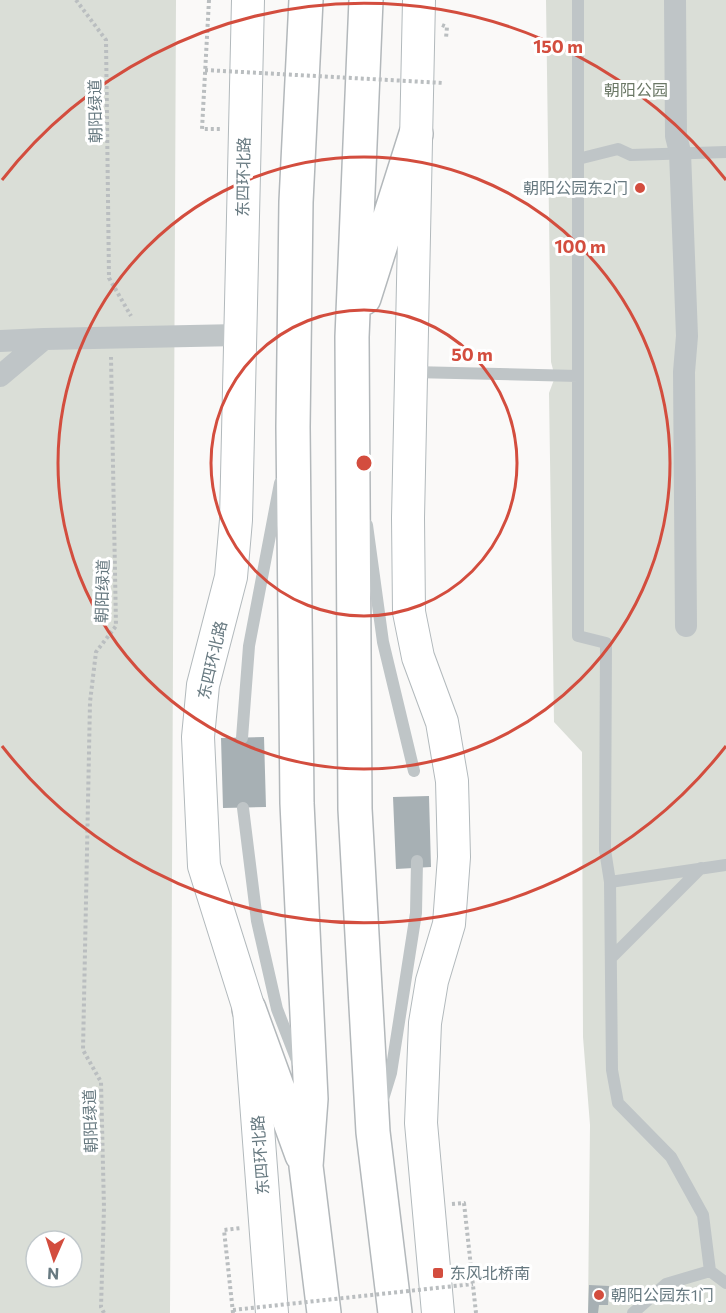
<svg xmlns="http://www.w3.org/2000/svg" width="726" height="1313" font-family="Commissioner,'Noto Sans SC',sans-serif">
<rect width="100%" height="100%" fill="#faf9f8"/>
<path fill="#daded7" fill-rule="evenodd" d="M0 0H176L170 1313H0ZM36 1241H72V1277H36Z
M546 0H726V1313H588L590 1125 583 1037 582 752 554 722 549 393 555 377 551 362Z"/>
<path fill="#a7b0b4" d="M264 737 266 807 223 808 221 738Z
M429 796 431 867 396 869 393 797Z
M589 1285 609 1286 608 1305H599L598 1313H588Z"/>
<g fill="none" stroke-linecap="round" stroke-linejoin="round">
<defs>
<path id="secondary" d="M248 0 236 520 231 577 203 685 198 737 204 866 249 1009 272 1313
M419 0 408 518 409 612 418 657 442 722 452 781 454 857 449 924 432 981 425 1023 421 1123 438 1313"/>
<path id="highway" d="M306 0 296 202 293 427 297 803 311 1099 306 1166 324 1313
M366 0 352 337 355 809 373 1132 395 1313
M364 298 416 134
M249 1009 302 1155"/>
</defs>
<use href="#secondary" stroke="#b2b9bc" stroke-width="34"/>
<use href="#highway" stroke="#b3b8bb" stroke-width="36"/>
<path stroke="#babec0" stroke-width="4" stroke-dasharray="3 3" stroke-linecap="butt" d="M76 0 106 40 109 278 131 316
M209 0 202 129H222
M442 25 447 27 446 38
M452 1204 464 1203 476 1313
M104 1313 101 1307 104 1208 101 1082 83 1050 90 702 96 652 116 626 111 357
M233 1313 224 1230 241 1228"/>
<path stroke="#bfc5c7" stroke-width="12" d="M578 0V636L606 643 605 850 610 882 612 1070 618 1103 671 1157 703 1215 710 1271 726 1283
M578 159 618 149 631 155 726 152
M412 372 578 376
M367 525 383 642 414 771
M242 738 249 646 280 483
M243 808 257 921 277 1009 298 1063
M610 882 726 865
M611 958 701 868
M383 1099 391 1073 416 913 417 861
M633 1313 666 1284 710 1271"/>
<path stroke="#bfc5c7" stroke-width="22" d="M675 0 676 136 680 152 687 336 684 372 686 626
M0 341 44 339
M0 376 44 339 239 335"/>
<use href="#secondary" stroke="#fff" stroke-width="32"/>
<use href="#highway" stroke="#fff" stroke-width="33"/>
<path stroke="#babec0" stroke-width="4" stroke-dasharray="3 3" stroke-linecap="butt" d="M205 70 444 83
M233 1310 473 1284"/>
</g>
<g fill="none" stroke="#d34d3e" stroke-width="3">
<circle cx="364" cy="463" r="153"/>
<circle cx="364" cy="463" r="306"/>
<path d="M726 746A459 459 0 0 1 2 746M2 180A459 459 0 0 1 726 180"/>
</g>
<g fill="#d34d3e" stroke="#fff" stroke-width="2">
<circle cx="640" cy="188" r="6"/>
<rect x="432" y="1267" width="12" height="12" rx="3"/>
<circle cx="599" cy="1295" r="6"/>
</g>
<g text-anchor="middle" stroke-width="6" stroke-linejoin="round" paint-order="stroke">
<g font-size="16" fill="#6b7866" stroke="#fff">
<text x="636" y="96">朝阳公园</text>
</g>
<g font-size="16" fill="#677980" stroke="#fff">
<text transform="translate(95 111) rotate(-91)" y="6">朝阳绿道</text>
<text transform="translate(243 177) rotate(-89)" y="6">东四环北路</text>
<text transform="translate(102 591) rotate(-88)" y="6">朝阳绿道</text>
<text transform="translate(212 660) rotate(-77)" y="6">东四环北路</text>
<text transform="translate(90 1121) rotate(-92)" y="6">朝阳绿道</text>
<text transform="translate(260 1155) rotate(-94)" y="6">东四环北路</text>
</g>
<g font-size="16" fill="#677980" stroke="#fff" text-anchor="start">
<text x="628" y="194" text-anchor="end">朝阳公园东2门</text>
<text x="450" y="1279">东风北桥南</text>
<text x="611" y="1301">朝阳公园东1门</text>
</g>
</g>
<circle cx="364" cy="463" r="9" fill="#d34d3e" stroke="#fff" stroke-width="3"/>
<g font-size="18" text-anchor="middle" font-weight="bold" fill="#d34d3e" stroke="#fff" stroke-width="6" stroke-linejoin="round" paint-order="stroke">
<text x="558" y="53">150 m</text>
<text x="580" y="253">100 m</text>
<text x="472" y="361">50 m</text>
</g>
<g transform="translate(54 1259) rotate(183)"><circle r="28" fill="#ffffff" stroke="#c2c9cc" stroke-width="1.5"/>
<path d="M0-4.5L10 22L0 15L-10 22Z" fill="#d34d3e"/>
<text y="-9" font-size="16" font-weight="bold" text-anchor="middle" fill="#677980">N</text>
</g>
</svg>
